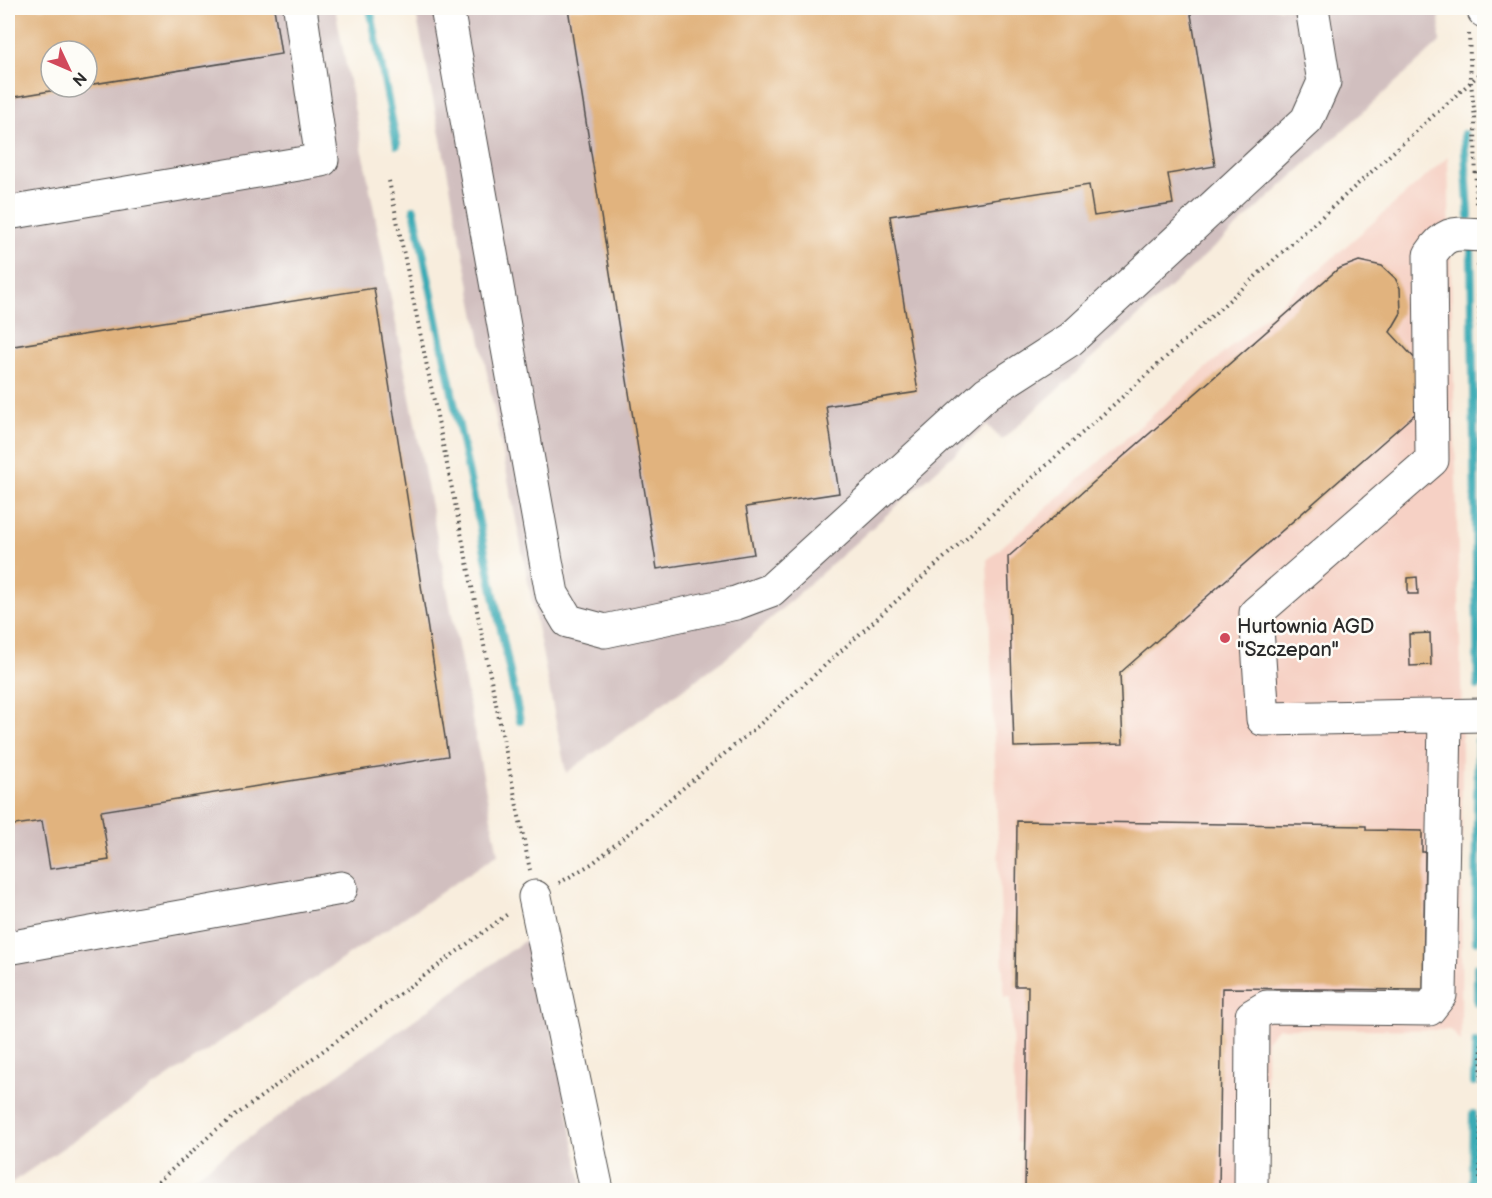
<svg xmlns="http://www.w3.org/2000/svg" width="1492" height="1198" font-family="'Balsamiq Sans',sans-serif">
<rect width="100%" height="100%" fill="#fdfcf7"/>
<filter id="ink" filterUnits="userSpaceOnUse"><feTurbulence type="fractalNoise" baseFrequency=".0167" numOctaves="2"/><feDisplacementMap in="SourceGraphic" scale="12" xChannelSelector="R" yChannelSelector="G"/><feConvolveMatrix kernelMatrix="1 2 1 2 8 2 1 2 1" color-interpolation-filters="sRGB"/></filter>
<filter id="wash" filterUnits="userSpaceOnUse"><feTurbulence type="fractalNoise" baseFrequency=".008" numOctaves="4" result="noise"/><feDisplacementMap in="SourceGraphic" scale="24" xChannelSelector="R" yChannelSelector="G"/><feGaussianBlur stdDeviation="1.35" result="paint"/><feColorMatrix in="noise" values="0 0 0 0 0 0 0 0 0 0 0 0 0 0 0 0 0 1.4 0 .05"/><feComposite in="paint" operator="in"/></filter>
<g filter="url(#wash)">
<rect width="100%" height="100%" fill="#f8eddd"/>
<path fill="#f6d1c5" d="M1448 157 1462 717 1461 1042 1451 1030 1278 1028 1266 1040V1190H1022V1143L1016 1142 1011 997H1004L987 560Z"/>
<path fill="#d1bfbf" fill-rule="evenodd" d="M8 8H335L498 854 8 1185ZM51 51H87V87H51Z
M415 8H1439L1440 42 1002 440 987 425 729 656 566 773Z
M534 934 583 1190H176Z"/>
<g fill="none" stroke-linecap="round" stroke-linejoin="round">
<path stroke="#3aabb5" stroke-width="8" d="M370 8 397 145
M1464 134 1469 216
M414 209 520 721
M1471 247 1478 686
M1476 941 1478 741
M1477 967V1002
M1474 1082 1476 1042
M1472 1190 1473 1114"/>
</g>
<g id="blocks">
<path fill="#e1b37e" d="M8 8H274L281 54 87 85V51H51V87L68 88 8 98Z
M568 8H1190L1215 166 1168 174 1173 204 1094 216 1089 185 890 216 918 392 826 406 839 493 746 507 754 554 657 569Z
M1359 261 1382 266 1395 278 1400 288 1401 313 1390 332 1418 362 1416 413 1120 673 1123 744 1014 747 1008 557 1338 269Z
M374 288 448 756 101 811 109 860 50 869 42 821 8 826V347Z
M1417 577 1418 594H1408V578Z
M1430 633 1431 665 1410 666 1409 634Z
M1017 821 1366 826V830L1422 831V852H1425L1423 990 1222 988 1219 1190H1025L1028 986H1015Z"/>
</g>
</g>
<g filter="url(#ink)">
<use href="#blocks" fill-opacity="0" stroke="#4a4846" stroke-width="1.5"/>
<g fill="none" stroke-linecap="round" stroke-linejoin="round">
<defs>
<path id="minor" d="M447 8 552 594 568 621 605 631 736 603 771 590 987 393 1071 339 1307 120 1324 82 1312 8
M1484 8V11
M8 213 322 160 300 8
M1484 235C1456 234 1447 229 1430 255L1432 460 1256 613 1263 719 1484 715
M535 897 597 1190
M8 948 341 888
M1251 1190 1252 1016 1267 1007 1429 1009 1440 995 1445 718"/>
</defs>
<use href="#minor" stroke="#4a4846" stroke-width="35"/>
<path stroke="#4a4846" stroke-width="4" stroke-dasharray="1.5 4.5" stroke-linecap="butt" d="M1469 34 1471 83 1475 118 1476 206
M389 181 530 870
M1478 265 1484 480
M559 883 593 863 759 725 1484 70
M149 1190 216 1130 509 913
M1480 1190 1484 878"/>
<use href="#minor" stroke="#fff" stroke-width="33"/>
</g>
</g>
<circle fill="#d1495b" stroke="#fdfcf7" stroke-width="2" cx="1225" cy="638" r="6"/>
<g text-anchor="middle" stroke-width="5" stroke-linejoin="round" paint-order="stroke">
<g font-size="20" fill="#2b2b2b" stroke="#fdfcf7" text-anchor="start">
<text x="1237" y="633">Hurtownia AGD<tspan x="1237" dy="23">"Szczepan"</tspan></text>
</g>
</g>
<rect width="1492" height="1198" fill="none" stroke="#fdfcf7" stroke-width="30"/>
<g transform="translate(69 69) rotate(134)"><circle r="28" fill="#fdfcf7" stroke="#a9a8a5" stroke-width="1.5"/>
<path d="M0-4.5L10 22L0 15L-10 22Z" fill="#d1495b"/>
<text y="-9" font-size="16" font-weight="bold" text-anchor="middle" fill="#2b2b2b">N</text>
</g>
</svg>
